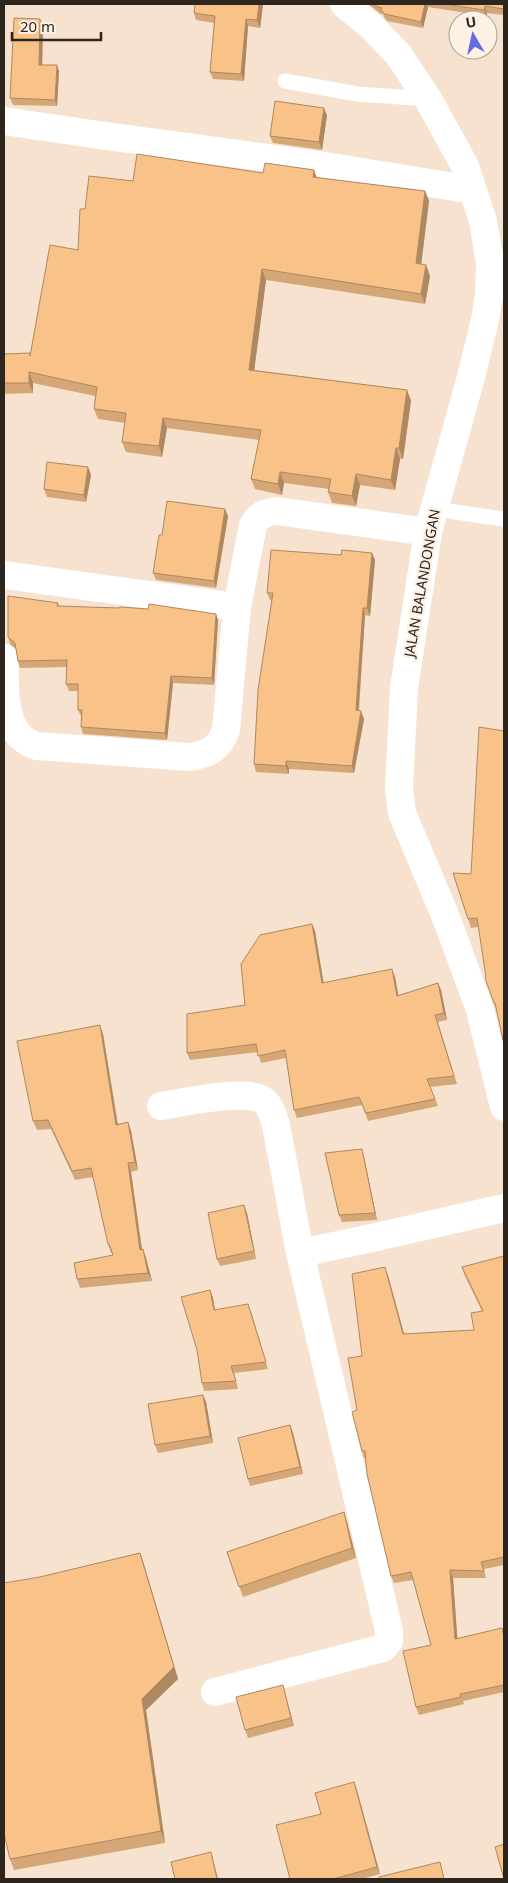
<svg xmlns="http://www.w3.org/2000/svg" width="508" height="1883" font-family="'Noto Sans',sans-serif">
<rect width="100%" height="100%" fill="#f6e2cf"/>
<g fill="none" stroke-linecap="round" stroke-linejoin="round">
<path stroke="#fff" stroke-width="15" d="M285 81 358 94 428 99
M434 509 504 519"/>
<path stroke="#fff" stroke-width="28" d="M344 4 370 25 398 54 428 99 465 166 483 221 490 262 489 296 485 320 471 377 428 532 404 688 399 788 402 813 447 920 480 1010 504 1107
M4 121 99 135 319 165 473 190
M4 575 237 607
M4 658C6 689 0 735 37 746L189 757C209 754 219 749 226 730L237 607 253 525C259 515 264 513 276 511L428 532
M161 1106C183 1103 241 1089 261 1099 270 1103 273 1116 276 1125L300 1253 389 1631V1641L383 1648 215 1692
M300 1253 363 1240 504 1208"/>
</g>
<path fill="#d5a776" d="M195 4H263L260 28 248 26 244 81 213 79 210 72 214 23 196 20 194 13Z
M368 4H504V15L487 13V16L428 7 423 28 387 21 384 17 383 14H381Z
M40 19 43 25 42 65 59 71 57 106 13 105 10 98Z
M327 115 322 150 273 143 270 136Z
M263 173 317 178 425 191 429 201 421 264 426 265 430 276 425 304 266 280 254 370 407 390 411 401 403 459H400L395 490 360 485 356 506 332 503 328 492 329 489 284 483 282 495 255 489 251 479 259 440 167 428 162 457 126 452 122 442 125 423 98 419 94 409 95 396 33 383V393L4 394V354L30 353 78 250 85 209 133 181Z
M88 467 91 475 86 502 47 497 44 489Z
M228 516 216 588 156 580 153 573 162 535Z
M372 553 375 560 370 616 365 615 359 711 364 719 354 773 289 769V774L256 772 254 764 272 600H270L267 593 341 555Z
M58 603 59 606 216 614 218 620 214 685 173 683 167 740 83 734 81 727V716L78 710V691H69L66 684 67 667 20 668 18 661 16 649 10 644 8 637Z
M504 731V1045L497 1012 494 1003 478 927 471 928 453 873 471 874Z
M312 924 315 931 323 983 395 977 398 996 438 983 441 990 447 1020 438 1022 457 1084 430 1087 438 1106 368 1121 362 1105 297 1118 294 1110 286 1058 261 1063 258 1052 190 1060 187 1053 245 1005Z
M103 1034 118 1124 128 1122 131 1131 138 1170 131 1172 142 1249H143L146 1258 152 1281 80 1288 77 1279 113 1255 112 1253H111L108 1244 93 1177 75 1180 51 1129 37 1130 33 1121Z
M362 1149 364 1157 377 1220 342 1222 339 1215Z
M247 1213 256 1259 220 1266 217 1259Z
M504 1256V1565L484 1569 486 1578H453L457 1638 504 1635V1692L463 1701 464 1704 419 1715 416 1707 431 1645 413 1580 394 1583 391 1576 365 1458H364L362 1451 357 1410 362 1356 385 1267 404 1334 474 1330 482 1311 464 1274 462 1267Z
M210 1290 213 1298 215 1310 251 1311 268 1369 234 1373 238 1389 204 1391 202 1383Z
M203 1395 206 1402 213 1443 158 1453 155 1445Z
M290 1425 293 1433 303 1474 250 1486 248 1479Z
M344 1512 347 1522 356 1558 243 1597 227 1552Z
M140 1553 144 1565 178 1679 146 1710 165 1843 14 1870 10 1859 40 1577Z
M285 1693 294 1726 248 1738 245 1730Z
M354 1782 380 1874 362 1879H290L321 1814Z"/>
<path fill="#ae8860" d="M259 4H263L260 28 257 20Z
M425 4H427L428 7 423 28 421 22Z
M485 6 487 13V16L484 10Z
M40 19 43 25 42 71 39 65Z
M246 19 248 26 244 81 241 74Z
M57 65 59 71 57 106 55 100Z
M324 108 327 115 322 150 319 142Z
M314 170 318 181 313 177Z
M425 191 429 201 420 274 416 263Z
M426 265 430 276 425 304 421 294Z
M262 269 266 280 253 380 249 370Z
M29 372 33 383V393L29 383Z
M407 390 411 401 403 459 399 448Z
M163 418 167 428 162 457 159 446Z
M396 448 400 459 395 490 391 480Z
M88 467 91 475 86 502 84 495Z
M280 472 284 483 282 495 278 484Z
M356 474 360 485 356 506 352 496Z
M225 509 228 516 216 588 214 581Z
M372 553 375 560 370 616 367 608Z
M363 608 365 615 358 717 356 710Z
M216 614 218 620 214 685 212 678Z
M171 676 173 683 167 740 165 733Z
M361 711 364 719 354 773 352 766Z
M286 761 289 769V774L286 766Z
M312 924 315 931 325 991 322 983Z
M392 969 395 977 400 1004 397 996Z
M438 983 441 990 447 1020 444 1013Z
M100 1025 103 1034 119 1134 116 1125Z
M128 1122 131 1131 138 1170 135 1162Z
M362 1149 364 1157 377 1220 375 1213Z
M128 1163 131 1172 143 1259 140 1250Z
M244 1205 247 1213 256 1259 254 1251Z
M143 1249 146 1258 152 1281 148 1273Z
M385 1267 388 1275 406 1341 403 1334Z
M210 1290 213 1298 216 1318 214 1310Z
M203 1395 206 1402 213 1443 210 1436Z
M290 1425 293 1433 303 1474 300 1467Z
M344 1512 347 1522 356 1558 352 1548Z
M140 1553 144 1565 178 1679 146 1710 165 1843 161 1831 142 1699Z
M450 1570 453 1578 458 1646 455 1639Z
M283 1685 285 1693 294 1726 291 1718Z
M354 1782 357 1790 380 1874 377 1867Z
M211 1852 213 1859 218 1879H217Z"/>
<path fill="#f8c289" stroke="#ae8860" d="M195 4H259L257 20 246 19 241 74 210 72 215 16 194 13Z
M374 4H425L421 22 385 14 381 10 382 8 378 7Z
M445 4H504V9L485 6 484 10Z
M14 18 40 19 39 65H57L55 100 10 98Z
M275 101 324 108 319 142 270 136Z
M137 154 263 173 265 163 314 170 313 177 425 191 416 263 426 265 421 294 262 269 249 370 407 390 399 448H396L391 480 356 474 352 496 328 492 331 479 280 472 278 484 251 479 261 430 163 418 159 446 122 442 126 413 94 409 97 387 29 372V383H4V354L30 353V356L50 245 78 250 80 209H85L89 176 133 181Z
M47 462 88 467 84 495 44 489Z
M167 501 225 509 214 581 153 573 159 535H162Z
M271 550 341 555 342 550 372 553 367 608H363L356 710 361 711 352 766 286 761V766L254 764 258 690 273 593H267Z
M8 596 58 603 57 606 119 608 120 607 148 609 149 604 216 614 212 678 171 676 165 733 81 727 82 710H78V684H66L67 660 18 661 15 643 8 637Z
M479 727 504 731V1040H503L495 1003H494L485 978 486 977 477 918 468 919 453 873 471 874Z
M312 924 322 983 392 969 397 996 438 983 444 1013 435 1015 454 1076 427 1079 435 1099 366 1113 359 1097 294 1110 285 1050 258 1056 256 1044 187 1053V1014L245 1005 241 964 260 935Z
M100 1025 116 1125 128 1122 135 1162 128 1163 140 1250 143 1249 148 1273 77 1279 74 1263 113 1255 109 1244H108L91 1168 72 1171 48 1120 33 1121 17 1041Z
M362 1149 375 1213 339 1215 325 1153Z
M244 1205 254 1251 217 1259 208 1213Z
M504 1256V1557L481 1562 484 1571 450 1570 455 1639 502 1628 504 1638V1685L460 1694 461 1697 416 1707 403 1651 431 1645 411 1572 391 1576 367 1474 365 1451H362L352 1412 357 1410 348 1358 362 1356 352 1274 385 1267 403 1334 474 1330 471 1313 483 1311 462 1267Z
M210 1290 214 1310 248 1304 266 1362 231 1366 236 1381 202 1383 197 1350 181 1297Z
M203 1395 210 1436 155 1445 148 1404Z
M290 1425 300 1467 248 1479 238 1438Z
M344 1512 352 1548 239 1587 227 1552Z
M140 1553 174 1667 142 1699 161 1831 10 1859 4 1834V1583L40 1577Z
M283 1685 291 1718 245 1730 236 1697Z
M354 1782 377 1867 333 1879H290L276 1825 321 1814 315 1793Z
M504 1844V1879L495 1847Z
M211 1852 217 1879H175L171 1862Z
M440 1862 444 1879H379V1877Z"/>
<g text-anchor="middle" stroke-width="5" stroke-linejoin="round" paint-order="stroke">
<g font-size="14" fill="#2d261f" stroke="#fdf1e6">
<text transform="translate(422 583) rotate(-80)" y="5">JALAN BALANDONGAN</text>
</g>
</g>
<rect width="508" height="1883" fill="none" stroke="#2d261f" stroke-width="10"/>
<g transform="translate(473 35) rotate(351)"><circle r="24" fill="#fdf1e6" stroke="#aaa096"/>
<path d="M0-4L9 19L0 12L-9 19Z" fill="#646be4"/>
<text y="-8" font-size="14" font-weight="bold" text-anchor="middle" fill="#2d261f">U</text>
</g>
<path d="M12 32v8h89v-8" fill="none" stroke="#2d261f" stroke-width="2.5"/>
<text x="20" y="32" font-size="15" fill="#2d261f" stroke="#fdf1e6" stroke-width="4" paint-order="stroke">20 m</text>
</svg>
